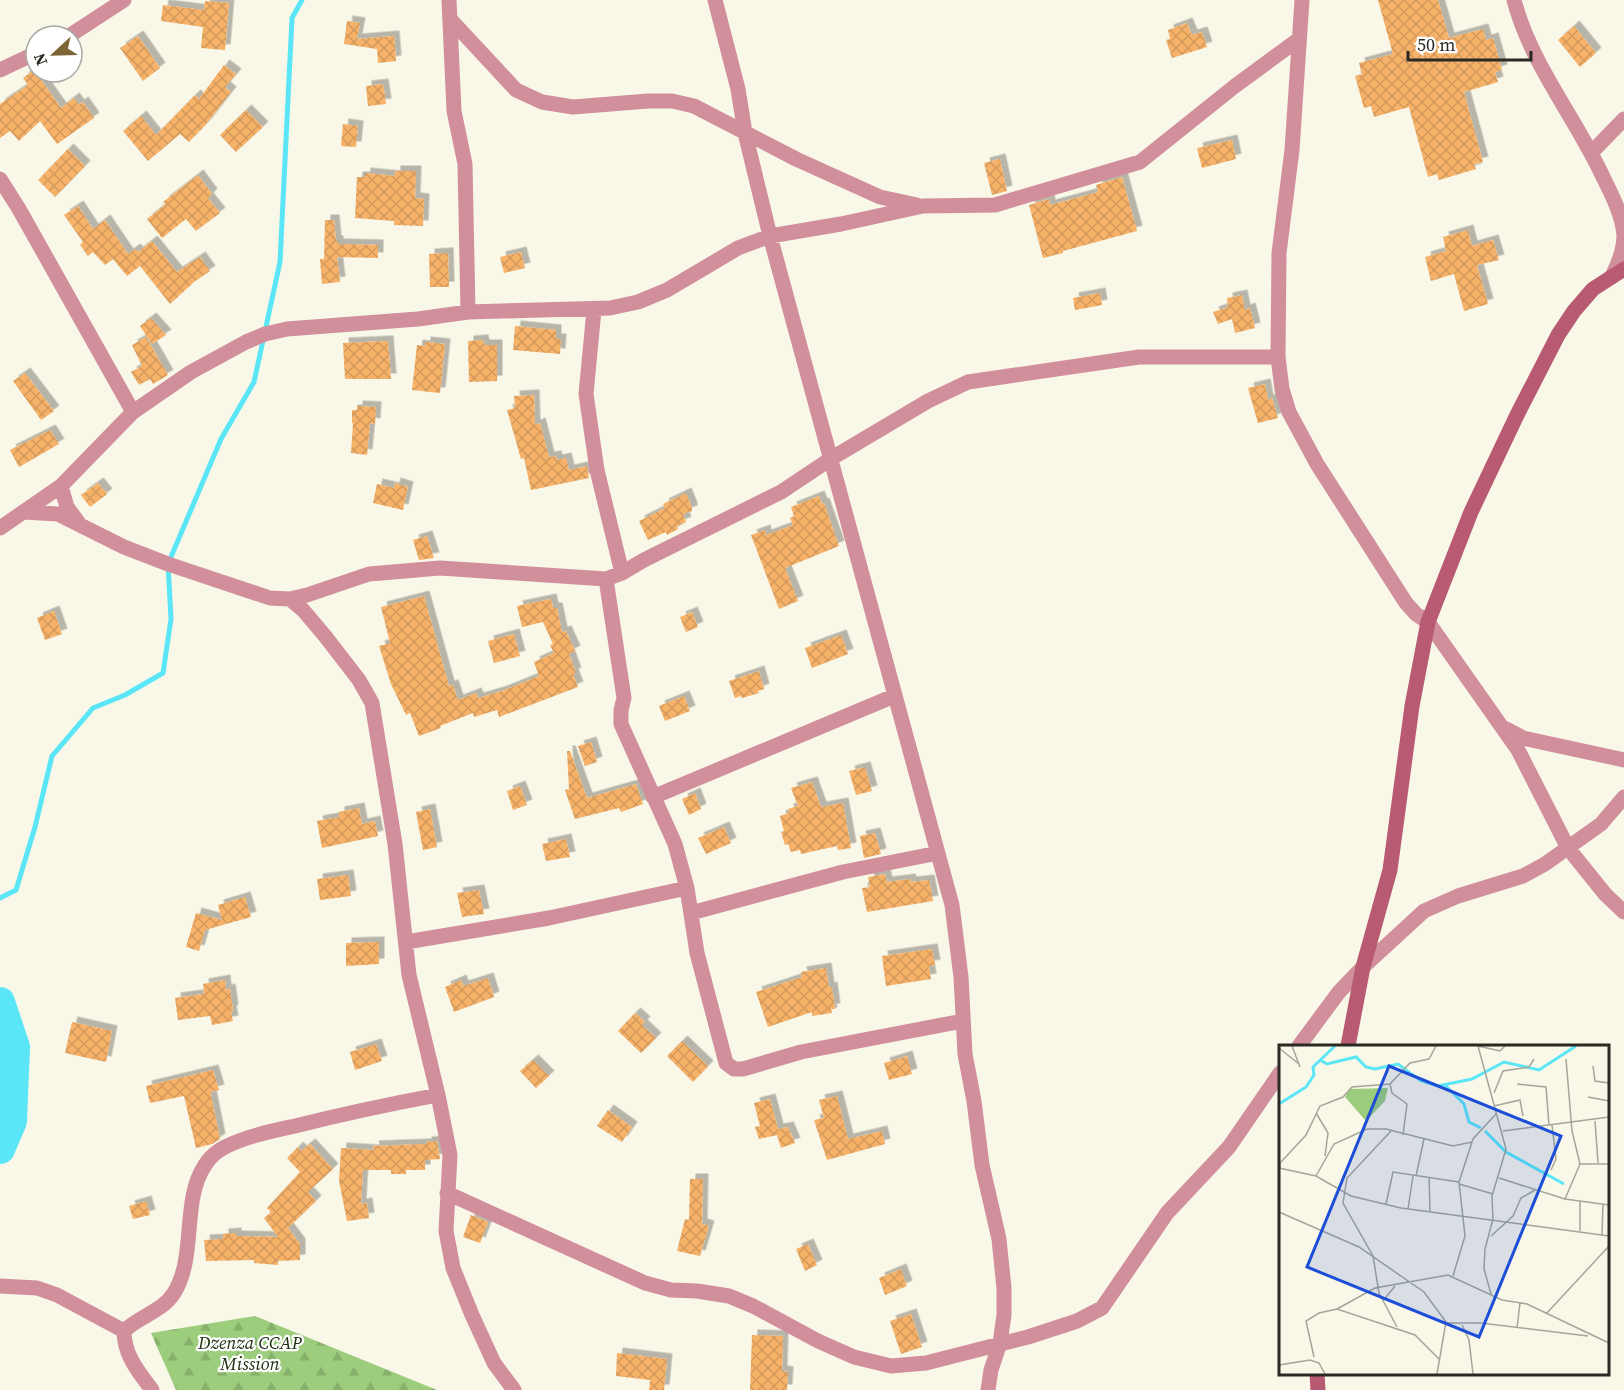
<svg xmlns="http://www.w3.org/2000/svg" width="1624" height="1390" font-family="'Source Serif 4',serif">
<defs>
<pattern id="forest-firs" width="22" height="20" patternUnits="userSpaceOnUse" patternTransform="scale(1.5)"><rect width="22" height="20" fill="#9ccd7c"/><path d="M5 1l3.5 6h-7zM16 11l3.5 6h-7z" fill="#87b06b"/></pattern>
<pattern id="building-cross-hatch" width="8" height="8" patternUnits="userSpaceOnUse" patternTransform="scale(1.5)"><rect width="8" height="8" fill="#f7b269"/><path d="M0 0l8 8M0 8l8-8" fill="none" stroke="#d4995b"/></pattern>
<filter id="shadow"><feDropShadow dx="5.5" dy="-5.5" stdDeviation="0" flood-color="#0004"/></filter>
</defs>
<rect width="100%" height="100%" fill="#f9f7e7"/>
<path fill="url(#forest-firs)" d="M255 1316 437 1390H176L151 1333Z"/>
<g fill="none" stroke-linecap="round" stroke-linejoin="round">
<path stroke="#5be6f7" stroke-width="5" d="M0 898 16 890 35 827 52 756 93 708 125 695 163 673 171 619 168 564 221 439 254 382 280 262 292 18 302 0"/>
<path stroke="#5be6f7" stroke-width="30" d="M0 1002 15 1047 12 1121 0 1149"/>
</g>
<path fill="url(#building-cross-hatch)" filter="url(#shadow)" d="M1378 0H1438L1449 38 1483 29 1486 40 1493 38 1502 70 1495 72 1498 82 1464 92 1483 162 1474 164 1476 169 1439 180 1437 174 1428 177 1409 107 1374 117 1371 106 1364 108 1355 76 1362 74 1359 63 1393 54Z
M205 1 229 3 225 50 201 48 203 27 161 21 163 5 204 10Z
M347 21 360 23 357 39 394 36 396 61 378 63 377 49 344 44Z
M1187 23 1192 35 1202 32 1207 47 1172 58 1166 40 1170 39 1168 30Z
M1574 26 1596 53 1580 67 1558 40Z
M138 36 160 68 143 81 120 48Z
M224 65 236 74 225 87 231 92 207 123 189 142 180 134 148 161 123 131 141 116 156 135 195 95 199 99Z
M34 70 61 108 74 98 79 105 83 102 94 118 57 144 40 121 19 141 10 131 0 138V104L28 85 23 78Z
M383 84 386 104 368 106 366 86Z
M246 110 263 127 236 152 220 135Z
M343 124 358 126 356 147 341 146Z
M1232 140 1236 159 1202 168 1197 148Z
M68 149 85 166 55 197 38 180Z
M1000 159 1007 191 992 195 984 163Z
M395 171H416L415 198 424 199 423 226 394 225V221L355 218 357 177H365V173L395 176Z
M198 175 212 194 208 198 220 213 196 231 186 219 162 238 147 219 166 204 163 202Z
M1122 177 1137 231 1063 251V253L1043 258 1029 205 1049 199 1050 205 1098 192 1096 185Z
M78 206 93 229 105 220 128 254 135 249 138 252 152 241 177 272 200 257 210 271 194 282 170 304 140 266 127 276 113 259 105 265 93 252 88 256 80 245 83 242 64 215Z
M325 220H334L336 241H338V244L378 245V258L337 257 340 282 322 284 320 259H324Z
M1468 230 1472 246 1493 240 1499 260 1477 265 1488 304 1464 311 1454 274 1431 281 1425 257 1446 251 1443 237Z
M521 252 525 268 504 273 500 257Z
M448 253 449 287H430L429 254Z
M1100 293 1102 305 1075 310 1073 298Z
M1242 295 1245 310 1250 308 1255 328 1235 333 1232 319 1218 324 1213 312 1228 307 1227 298Z
M151 318 166 335 152 344 140 326Z
M515 326 556 330V339H561L560 354 513 350Z
M146 337 168 375 153 384 150 379 139 385 131 372 142 366 132 345Z
M483 340 484 345H497V381L469 382 468 341Z
M388 341 391 379H345L343 343Z
M425 342 445 344 440 393 412 390 417 345 425 346Z
M25 373 54 411 41 420 13 381Z
M1265 384 1268 400 1272 398 1278 418 1258 423 1248 388Z
M534 395 535 425 540 423 549 457 556 456 557 460 566 458 569 470 587 466 589 478 531 490 524 458 521 459 507 410 515 408 514 396Z
M357 406 376 407 375 424 370 423 367 455 351 453 353 423H352V410H357Z
M50 430 59 444 19 467 10 450Z
M98 483 107 494 90 507 81 495Z
M395 483 408 487 403 510 373 503 377 484 394 488Z
M686 493 692 508V511L683 514 686 522 677 526 678 529 667 535 666 532 648 540 639 521 665 508 663 504Z
M819 496 822 504 824 503 839 546 785 568 798 601 779 609 751 535 765 530 766 535 793 525 790 518 794 516 791 507Z
M427 536 434 558 419 560 413 540Z
M424 596 449 686 453 685 458 700 476 693 478 698 502 691 539 676 534 662 554 653 550 645 553 644 543 622 522 627 517 606 551 599 553 608H557L562 632 566 631 575 651 569 654 576 673 573 674 578 687 499 717 497 710 474 717 473 713 440 726 441 728 419 736 410 713 406 715 391 684 379 646 390 643 381 607Z
M54 611 62 634 45 640 37 618Z
M692 612 698 627 686 632 680 617Z
M514 634 520 656 494 663 488 641Z
M841 635 848 654 812 668 805 648Z
M759 671 764 689 758 691 759 693 742 698 741 696 735 698 729 681Z
M684 696 690 711 665 721 659 706Z
M591 742 597 762 585 766 578 746Z
M567 751H570L587 798 636 784 643 804 621 812 619 808 575 819 565 790 569 789Z
M865 767 872 791 856 795 849 771Z
M812 782 821 807 843 803 851 848 838 850 837 846 801 854 800 850 791 852 788 844 785 845 781 832 784 831 780 816 789 813 788 809 798 806 791 788Z
M520 786 527 805 513 810 507 791Z
M695 793 701 809 689 815 682 799Z
M359 808 362 824 375 821 378 836 322 848 317 821 339 817V812Z
M430 809 437 847 423 850 416 812Z
M724 827 731 843 706 854 698 838Z
M875 833 881 854 864 858 860 836Z
M566 839 570 857 546 861 542 844Z
M885 874 887 882 910 879 911 882 929 880 933 901 867 912 862 888 870 887 868 877Z
M348 875 351 896 320 900 317 879Z
M479 890 484 914 462 917 457 893Z
M245 897 251 917 205 930 199 951 186 947 196 913 222 920 218 905Z
M379 942V964L346 966V943Z
M932 949 935 965 929 966 931 979 886 986 882 956Z
M826 968 829 988 832 987 835 1009H831L832 1013 812 1016V1012L768 1027 756 992 802 977 801 972Z
M488 978 494 997 454 1012 445 987 461 980 463 986Z
M225 980 226 990 230 989 233 1010 231 1011 233 1021 212 1025 210 1016 178 1020 175 998 204 994 203 984Z
M635 1013 645 1022 642 1025 656 1038 641 1053 618 1031Z
M72 1022 112 1031 106 1062 65 1053Z
M682 1041 708 1066 693 1082 667 1056Z
M376 1044 382 1061 355 1070 350 1052Z
M907 1056 912 1074 889 1080 884 1063Z
M533 1060 549 1076 536 1088 520 1071Z
M213 1070 219 1090 211 1092V1095L220 1139 212 1144 196 1148 184 1096 150 1103 146 1086Z
M837 1096 848 1139 882 1131 885 1144 827 1160 814 1120 824 1118 819 1100Z
M770 1099 778 1129 788 1127 795 1143 781 1148 777 1135 759 1139 755 1127 760 1126 754 1103Z
M608 1110 632 1127 622 1142 597 1126Z
M437 1141 440 1159 425 1160V1170H406V1174H391V1170H363L361 1204 367 1203 369 1218 347 1221 339 1181 341 1148 374 1150 373 1146 426 1144V1142Z
M310 1144 333 1169 308 1192 316 1201 288 1228 300 1244V1260L278 1261V1265L254 1263V1260L206 1261 204 1240 223 1239V1234L236 1233V1236L278 1237 264 1218 271 1212 267 1208 300 1172 287 1158 298 1147 301 1151Z
M690 1179H703L702 1224 709 1226 700 1256 677 1251 685 1219 689 1220Z
M146 1201 150 1215 133 1219 129 1206Z
M471 1215 488 1222 480 1243 463 1237Z
M808 1244 817 1265 805 1271 796 1249Z
M901 1269 907 1286 885 1295 879 1278Z
M911 1314 922 1347 901 1354 890 1321Z
M752 1335 783 1336 782 1371 788 1372 787 1390H750Z
M617 1353 667 1359 664 1390H649L650 1380 616 1376Z"/>
<g fill="none" stroke-linecap="round" stroke-linejoin="round">
<path stroke="#d18f9c" stroke-width="15" d="M449 0 454 111 465 164 468 312
M715 0 738 89 745 133 770 236 952 905 961 977 965 1054 974 1101 982 1165 999 1239 1004 1288V1315L1000 1343 991 1370 988 1390
M1302 0 1292 150 1279 253 1278 357 1282 389 1289 412 1317 464 1406 603 1416 614 1428 622 1518 750 1568 848 1605 894 1624 912
M1514 0C1531 65 1576 118 1604 179 1613 197 1622 215 1624 235 1624 249 1619 262 1613 274
M451 20 516 90 542 102 573 107 648 101H672L694 106 796 159 880 197 917 205
M69 36 124 0
M0 70 36 53
M1592 152 1624 119
M0 179 19 209 133 412
M594 310 586 394 597 470 622 573
M61 486 67 507 78 522
M24 512 58 514 124 547 168 564 270 598 290 599 307 595 369 574 440 568 606 579 622 573 644 560 781 492 832 458 928 401 968 382 1139 357H1278
M0 528 61 486 133 412 191 372 246 342 265 334 287 329 418 319 468 312 610 308 638 302 667 290 738 248 770 236 841 224 923 206 995 205 1140 162 1235 86 1299 39
M606 579 624 698 621 710V724L675 844 687 888 697 953 726 1063 734 1069H743L801 1052 963 1021
M290 599 303 610 325 636 359 680 372 703 395 844 409 975 438 1095 450 1155 446 1231 453 1268 472 1315 494 1363 514 1390
M1506 729 1523 738 1624 760
M653 797 894 696
M691 913 843 872 938 853
M406 942 549 918 687 888
M1299 1046 1339 992 1363 967 1424 911 1458 896 1523 876 1545 864 1601 824 1624 797
M447 1193 645 1283 671 1290 697 1291 729 1296 753 1306 818 1341 854 1357 891 1366 926 1363 1028 1337 1077 1321 1102 1308 1167 1213 1229 1147 1280 1073
M0 1286 37 1288 57 1295 124 1331
M152 1390C138 1371 124 1355 124 1331 139 1316 162 1312 174 1293 197 1256 181 1201 205 1165 210 1157 217 1151 225 1147 247 1136 272 1131 295 1126 343 1114 390 1104 438 1095"/>
<path stroke="#b85a71" stroke-width="15" d="M1348 1046 1363 967 1390 870 1412 706 1428 622 1471 512 1517 415 1558 335 1574 311 1593 289 1624 269
M1317 1374 1318 1390"/>
</g>
<g text-anchor="middle" stroke-width="4.5" stroke-linejoin="round" paint-order="stroke">
<g font-size="18" font-style="italic" fill="#203312" stroke="#fff">
<text x="250" y="1349">Dzenza CCAP<tspan x="250" dy="21">Mission</tspan></text>
</g>
</g>
<g transform="translate(1279 1045)">
<rect width="330" height="330" fill="#f9f7e7"/>
<path d="M109 43 106 56 87 76 66 52 71 44Z" fill="#9ccd7c"/>
<path fill="none" stroke="#5be6f7" stroke-width="3" d="M41 15 48 19 77 12 87 22 96 24 119 19 142 36 159 41 193 34 225 17 260 25 297 1M166 40 185 59 190 77 202 83M0 59 27 42 35 30 34 22 56 1M206 86 227 107 285 139"/>
<path fill="none" stroke="#a6a599" stroke-width="1.5" d="M13 1 21 22M199 1 227 104 213 151 214 174 206 204 205 224 212 249M199 1 221 6 226 1M0 3 20 19M314 21 316 36 330 38M111 39 131 18 150 14 157 1M238 39 267 42 270 80M215 48 224 26 250 22 255 14M309 52 330 56M215 61 241 55 244 71M37 68 49 88 46 111M316 76 319 118M112 86 68 133 64 158 94 211 100 248 118 282M224 86 330 72M301 119H330M0 123 37 131 72 151 122 163 330 191M1 123V118L27 90 41 61 64 52 73 42 111 39 113 48 128 59 124 90M272 125 277 114 273 80M37 131 55 99 88 84H107L174 101 193 97M137 131 145 94M150 132 151 166M220 133 286 154 330 160M180 139 214 149M286 154 301 119 293 86 287 14M107 159 114 127 180 137M129 164 134 131M0 167 80 202 145 247 167 277 158 329M301 186V156M323 190 324 159M212 191 234 171 242 153 256 145M174 231 186 191 180 137 194 94 217 69M104 256 116 241M58 264 96 243 169 230 223 255 248 259 330 298M267 269 330 201M168 278H202L309 291M183 280 190 295 194 329M238 283 241 258M35 312 27 276 40 268 58 264 136 290 161 315M0 320 31 315 40 318 46 329"/>
<path fill="#1d4ed8" fill-opacity="0.15" stroke="#1d4ed8" stroke-width="3" d="M110 21 282 91 200 292 28 222Z"/>
<rect width="330" height="330" fill="none" stroke="#2a2923" stroke-width="3"/>
</g>
<g transform="translate(54 54) rotate(248)"><circle r="28" fill="#ffffff" stroke="#aaa9a7" stroke-width="1.5"/>
<path d="M0-4.5L10 22L0 15L-10 22Z" fill="#7d6435"/>
<text y="-9" font-size="16" font-weight="bold" text-anchor="middle" fill="#2a2923">N</text>
</g>
<path d="M1408 51v9h123v-9" fill="none" stroke="#2a2923" stroke-width="3"/>
<text x="1417" y="51" font-size="18" fill="#2a2923" stroke="#ffffff" stroke-width="4.5" paint-order="stroke">50 m</text>
</svg>
